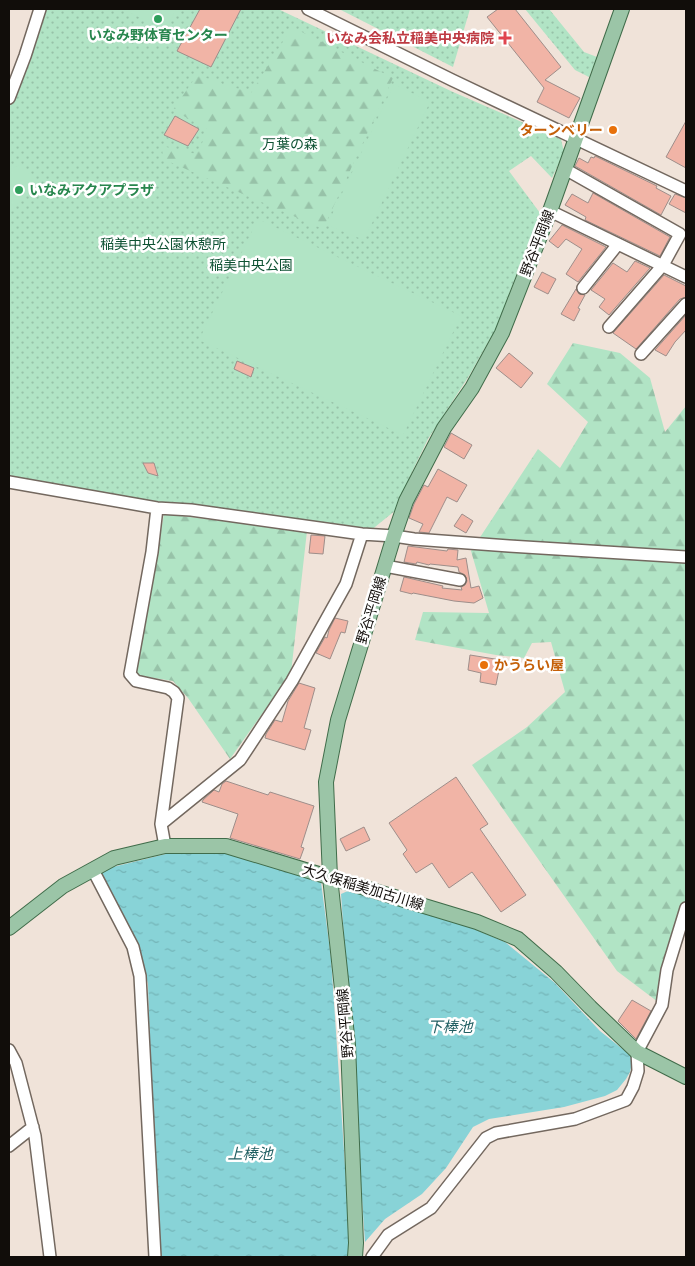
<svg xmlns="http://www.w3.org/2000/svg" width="695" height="1266" font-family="Manrope,'Noto Sans JP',sans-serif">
<defs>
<pattern id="green-dots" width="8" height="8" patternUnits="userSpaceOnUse" patternTransform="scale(1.25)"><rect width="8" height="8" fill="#b1e4c5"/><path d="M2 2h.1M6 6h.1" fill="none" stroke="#97c2a8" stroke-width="1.8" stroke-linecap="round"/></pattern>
<pattern id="forest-firs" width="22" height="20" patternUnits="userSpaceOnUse" patternTransform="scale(1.25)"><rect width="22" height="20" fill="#b1e4c5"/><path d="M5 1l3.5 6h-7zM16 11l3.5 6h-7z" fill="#97c2a8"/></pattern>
<pattern id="water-ripples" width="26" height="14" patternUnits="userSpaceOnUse" patternTransform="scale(1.25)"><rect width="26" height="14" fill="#88d3d7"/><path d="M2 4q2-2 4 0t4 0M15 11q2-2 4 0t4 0" fill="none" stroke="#74b4b7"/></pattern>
</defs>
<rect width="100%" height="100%" fill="#f0e3d9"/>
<path fill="url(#green-dots)" d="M40 9H278L453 92 561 139 563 148 565 150 552 178 531 156 509 171 540 213 500 318 498 332 491 337 469 376 428 439 411 474 396 510 370 531 193 507 9 478V96Z
M339 9H470L453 67Z
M525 9H549L584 52 597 57 589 77 575 70Z"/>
<path fill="url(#forest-firs)" d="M292 27 393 78 323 229 163 159 162 146 196 154 209 130 173 110 197 75 251 93Z
M573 343 620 353 650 378 665 432 686 406V920L662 1005 617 971 472 765 527 727 565 692 551 642 532 643 524 658 496 655 415 640 423 612 489 613 471 551 538 449 560 468 588 422 547 384Z
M164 514 307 531 291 673 230 759 188 698 173 681 135 675Z"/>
<path fill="#b1e4c5" d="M122 9H176L166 30Z
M394 84 430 102 364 240 327 225Z
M23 164 35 183 23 198 9 214V169Z
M258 219 461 316 403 435 199 340Z"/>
<path fill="url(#water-ripples)" d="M182 850 235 852 321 882 331 958 350 1240V1257H159L158 1198 151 1083 148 984 139 947 101 873 113 867Z
M350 890 413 909 467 926 505 942 555 983 600 1031 630 1055 632 1063 630 1072 626 1079 617 1090 605 1096 564 1107 489 1119 473 1127 446 1168 422 1194 385 1219 365 1242 341 894Z"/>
<path fill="#f1b4a6" stroke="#9e8e8a" d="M200 9H241L211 67 177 51Z
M498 9H515L561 67 545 80 580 98 569 118 537 102 544 88 487 17Z
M175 116 199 129 188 146 164 135Z
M686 121V168L666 157Z
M595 156 657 186 656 188 671 196 661 215 575 166 579 158 588 163 591 157 594 158Z
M593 193 670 237 660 256 585 220 586 217 565 205 572 194 588 203Z
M675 194 686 198V213L669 204Z
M562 225 606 247 578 282 566 274 582 249 566 239 558 248 549 241Z
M635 261 650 268 609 315 599 307 605 299 591 290 613 263 627 272Z
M542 272 556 279 548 294 534 287Z
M664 275 686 286V297L680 299 636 349 613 333Z
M576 289 579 294 585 295 578 308 580 309 574 321 561 314Z
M686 315V330L675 342 666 356 655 350Z
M509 353 533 373 521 388 496 368Z
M237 361 254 368 251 377 234 369Z
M451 433 472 445 464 459 444 447Z
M143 463H154L158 476 148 473Z
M438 469 467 485 457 502 447 497 429 533 419 532 423 524 409 518 414 504 424 485 428 487Z
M462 514 473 521 466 533 454 526Z
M311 535 325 536 323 554 309 553Z
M408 546 447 551 448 549 458 550 457 560 466 558 471 588 479 586 483 598 474 603 454 601 413 593 412 594 400 591 404 577 443 586 442 588 462 590 461 587 465 585 467 581 465 575 459 572 458 567 430 564 429 565 417 562 416 564 404 562Z
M335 618 348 621 345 633 341 632 330 659 316 653 325 637 327 638 329 630Z
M470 655 501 660 496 685 480 682 481 673 468 670Z
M299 683 315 688 304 728 311 730 305 750 265 738 266 734 275 720 282 722 288 701Z
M456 777 488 824 480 829 526 895 501 912 472 872 449 888 432 863 416 873 403 854 407 850 389 823Z
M226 781 268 795 270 792 314 806 301 847 304 848 300 859 230 838 238 814 202 802 203 800 214 790 219 792 222 784Z
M364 827 370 840 346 851 340 839Z
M632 1000 651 1011 636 1039 618 1021Z"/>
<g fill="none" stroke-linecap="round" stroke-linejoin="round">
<defs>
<path id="minor" d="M308 9 452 80 686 191
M9 98 25 56 40 9
M565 169 680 234 663 265 609 327
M550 211 686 277
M583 288 618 244
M641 354 686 304
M9 482 157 508 191 510 362 534 394 536 414 539 509 546 686 557
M157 508 152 552 130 674 136 681 168 688 174 692 178 698 161 824
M385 566 460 580
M165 846 161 824 240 760 292 681 346 584 362 534
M93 870 133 947 140 976 155 1257
M9 1050 16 1063 35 1136 50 1257
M9 1146 33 1127
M372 1257 388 1235 431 1208 486 1138 496 1133 575 1119 626 1100 633 1087 638 1071 637 1052 662 1005 667 970 686 908"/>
<path id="major" d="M9 928 63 886 114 858 165 846H226L477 922 518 939 556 972 590 1007 637 1052 686 1077
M355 1257 356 1243 348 1045 330 877 326 782 338 720 394 536 406 501 444 428 472 388 502 333 550 211 622 9"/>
</defs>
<use href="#minor" stroke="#73685f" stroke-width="14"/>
<use href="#major" stroke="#406c4a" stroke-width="16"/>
<use href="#minor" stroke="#fff" stroke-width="11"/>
<use href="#major" stroke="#9bc5a7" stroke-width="14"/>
</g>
<g fill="#2e9e5b" stroke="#fff" stroke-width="2">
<circle cx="158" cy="19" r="5"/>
<circle cx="19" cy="190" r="5"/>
</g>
<path fill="#e0444e" stroke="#fff" stroke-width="2" d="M502.5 30.5h5v5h5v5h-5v5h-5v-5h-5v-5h5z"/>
<g fill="#e8710a" stroke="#fff" stroke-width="2">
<circle cx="613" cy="130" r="5"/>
<circle cx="484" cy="665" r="5"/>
</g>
<g text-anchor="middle" stroke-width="5" stroke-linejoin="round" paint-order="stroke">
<g font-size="14" font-weight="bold" fill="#27864d" stroke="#fff">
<text x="158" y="40">いなみ野体育センター</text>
<text x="29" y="195" text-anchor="start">いなみアクアプラザ</text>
</g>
<g font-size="14" font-weight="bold" fill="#be3a42" stroke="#fff" text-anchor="end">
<text x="494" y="43">いなみ会私立稲美中央病院</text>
</g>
<g font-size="14" font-weight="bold" fill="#c56008" stroke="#fff" text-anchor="end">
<text x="603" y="135">ターンベリー</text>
<text x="494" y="670" text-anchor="start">かうらい屋</text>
</g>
<g font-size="14" fill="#0e5233" stroke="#fff">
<text x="290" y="149">万葉の森</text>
<text x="163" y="249">稲美中央公園休憩所</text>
<text x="251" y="270">稲美中央公園</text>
</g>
<g font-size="14" fill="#110d0a" stroke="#fff">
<text transform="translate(537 243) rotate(-69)" y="5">野谷平岡線</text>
<text transform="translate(371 610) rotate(-73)" y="5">野谷平岡線</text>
<text transform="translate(363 887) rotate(17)" y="5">大久保稲美加古川線</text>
<text transform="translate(345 1023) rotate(-95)" y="5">野谷平岡線</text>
</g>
<g font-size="15" font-style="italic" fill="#1f5e61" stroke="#fff">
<text x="450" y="1032">下棒池</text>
<text x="250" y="1159">上棒池</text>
</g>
</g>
<rect width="695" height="1266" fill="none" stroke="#110d0a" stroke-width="20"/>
</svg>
